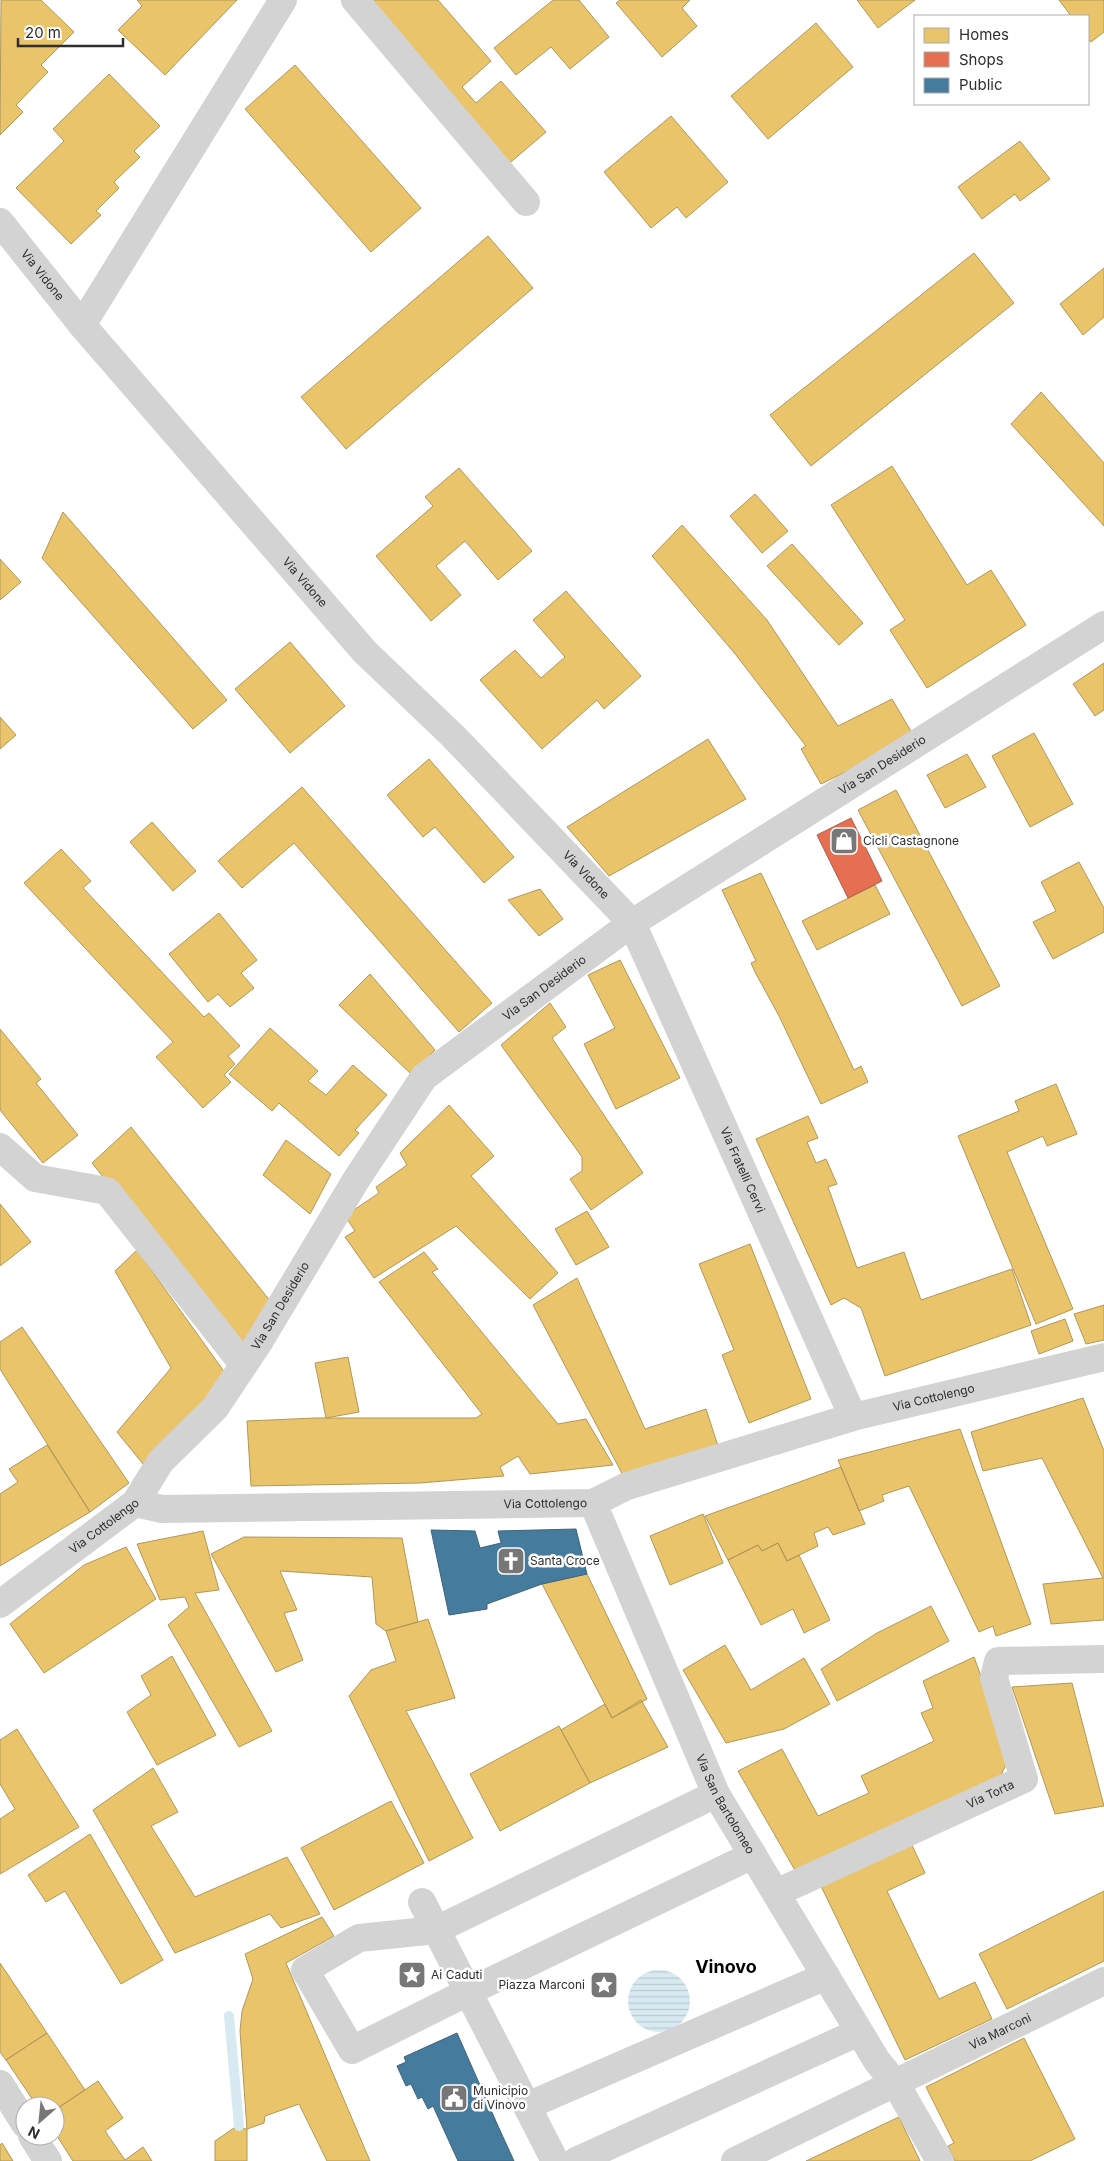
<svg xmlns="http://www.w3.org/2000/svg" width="1104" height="2161" font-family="Inter,sans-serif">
<defs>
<pattern id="water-rules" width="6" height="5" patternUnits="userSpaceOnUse" patternTransform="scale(1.25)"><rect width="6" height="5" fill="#d8eaf1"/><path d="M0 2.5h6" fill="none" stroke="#bac9cf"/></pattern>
</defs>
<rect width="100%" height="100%" fill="#fff"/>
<path fill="url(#water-rules)" d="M628 2001a31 31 0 1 1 62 0a31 31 0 1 1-62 0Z"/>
<path fill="#e9c46a" stroke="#b19758" d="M1 0H41L74 32 41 65 48 72 16 105 23 112 0 135Z
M137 0H237L165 75 118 30 142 6Z
M359 0H438L491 61 462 87 476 103 501 81 546 132 505 167Z
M553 0H579L609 37 570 69 551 47 516 75 494 48Z
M620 0H690L682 8 697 26 662 57 616 3Z
M857 0H915L878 28Z
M1059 0H1104V32L1091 42 1088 39V16H1071Z
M816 23 853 67 768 139 731 96Z
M295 65 421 208 371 252 245 109Z
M109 74 160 126 134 151 140 157 114 182 119 188 96 211 101 215 71 244 16 188 64 141 53 129Z
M671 116 728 182 686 218 677 207 651 228 604 172Z
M1020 141 1050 179 1020 201 1015 194 982 219 958 187Z
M488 236 533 288 346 449 301 397Z
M974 253 1014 303 811 466 770 415Z
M1104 268V317L1083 335 1060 304Z
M1041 392 1104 463V526L1011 424Z
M892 466 967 585 991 570 1026 625 927 688 890 630 905 620 831 505Z
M459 468 532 551 498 580 465 541 436 566 461 595 431 621 376 556 433 506 425 497Z
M755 494 788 531 762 553 730 516Z
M63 512 227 700 193 729 42 558Z
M682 525 767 620 838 726 892 699 915 738 821 784 801 749 806 746 736 655 652 556Z
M792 544 863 623 839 645 767 566Z
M0 559 21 582 0 600Z
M566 591 641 676 604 709 597 700 542 749 480 680 515 650 541 678 565 657 533 620Z
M290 642 345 706 290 753 235 689Z
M1104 663V710L1095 716 1073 684Z
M0 717 16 735 0 749Z
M1034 733 1073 804 1030 827 992 756Z
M708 739 746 799 609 876 567 827Z
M967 754 986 787 945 808 927 775Z
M429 759 514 857 484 883 435 827 423 837 387 795Z
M302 787 492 1003 459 1032 294 843 242 888 218 861Z
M896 790 1000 986 962 1006 858 810Z
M152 822 196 871 173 891 130 842Z
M61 849 91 881 83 888 204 1017 209 1013 240 1046 228 1056 235 1064 224 1075 231 1082 203 1108 156 1057 173 1042 24 883Z
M1079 862 1104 908V932L1053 959 1033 922 1056 911 1041 882Z
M761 873 854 1070 861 1066 868 1082 821 1104 779 1016 755 972 751 963 756 961 722 890Z
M875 885 890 914 817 950 802 921Z
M540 889 563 919 539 936 508 900Z
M219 913 257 960 241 973 254 988 230 1007 218 994 208 1002 169 954Z
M620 960 680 1078 616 1109 584 1044 615 1028 588 975Z
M370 974 435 1050 412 1075 339 1005Z
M550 1003 566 1027 552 1038 643 1173 591 1210 570 1179 582 1171V1157L501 1045Z
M270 1028 318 1071 308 1081 326 1095 353 1065 387 1095 355 1130 359 1133 339 1156 279 1103 272 1111 229 1074Z
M0 1029 41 1079 36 1083 78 1135 43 1163 0 1110Z
M1056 1084 1077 1134 1047 1146 1043 1136 1007 1152 1073 1309 1036 1324 958 1136 1019 1111 1015 1101Z
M449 1105 494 1156 471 1176 558 1273 530 1299 456 1226 374 1278 345 1237 355 1231 345 1216 379 1193 376 1187 407 1165 400 1153Z
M808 1116 818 1138 807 1142 816 1163 826 1159 837 1184 828 1187 857 1268 904 1252 921 1300 1012 1269 1031 1325 885 1376 861 1308 844 1298 831 1305 756 1139Z
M131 1127 271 1302 239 1348 92 1163Z
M286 1140 331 1174 310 1214 263 1175Z
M0 1204 31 1242 0 1266Z
M587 1211 609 1247 576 1265 555 1229Z
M750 1244 811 1399 749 1423 722 1355 734 1350 699 1264Z
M137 1250 228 1377 143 1464 117 1432 171 1368 115 1271Z
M424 1252 438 1269 432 1272 558 1424 586 1419 613 1465 530 1474 518 1456 500 1467 504 1476 420 1483 251 1486 247 1421 316 1418H476L482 1414 379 1282Z
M577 1278 645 1429 706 1409 719 1449 626 1481 533 1305Z
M1104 1305V1340L1086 1344 1074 1314Z
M1065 1319 1073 1341 1039 1354 1031 1331Z
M22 1327 129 1483 90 1512 0 1369V1342Z
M348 1357 359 1412 326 1418 315 1363Z
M1083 1398 1104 1451V1620L1051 1624 1043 1584 1103 1578 1042 1458 983 1471 971 1432Z
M960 1429 1031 1624 996 1636 993 1626 979 1632 909 1486 882 1495 884 1501 859 1511 838 1460Z
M47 1445 90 1512 0 1566V1494L18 1482 9 1469Z
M841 1467 865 1524 833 1535 828 1527 814 1533 818 1546 787 1561 778 1543 762 1551 758 1545 728 1560 705 1516Z
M703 1514 723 1563 670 1585 650 1536Z
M203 1531 219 1590 195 1593 272 1731 239 1747 168 1625 189 1607 185 1597 160 1600 137 1544Z
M244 1537 402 1538 418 1622 386 1631 376 1624 372 1577 280 1571 297 1610 284 1613 303 1660 276 1672 211 1554Z
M778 1543 787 1561 799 1555 830 1620 804 1633 793 1609 761 1625 728 1560 758 1545 762 1551Z
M126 1547 156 1599 44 1673 10 1624 84 1565Z
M587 1574 647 1699 612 1718 542 1584Z
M931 1606 949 1641 837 1701 821 1669 877 1633Z
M428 1619 455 1698 406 1711 473 1838 429 1861 349 1696 371 1670 396 1661 386 1631Z
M725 1645 751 1690 804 1658 830 1704 784 1729 726 1743 683 1670Z
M172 1656 216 1735 157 1765 127 1712 151 1695 141 1676Z
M974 1657 1010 1756 1001 1775 796 1872 738 1771 782 1749 818 1816 869 1793 861 1776 934 1741 921 1713 933 1708 923 1681Z
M1072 1683 1104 1806 1055 1814 1012 1687Z
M641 1700 668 1747 590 1783 561 1730 605 1704 612 1718Z
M559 1726 590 1783 500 1831 470 1774Z
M17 1729 79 1827 0 1874V1819L15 1809 0 1784V1740Z
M153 1768 178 1812 151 1826 195 1897 287 1857 320 1914 281 1928 270 1914 175 1953 93 1810Z
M391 1801 424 1863 334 1910 301 1848Z
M90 1834 163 1960 121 1984 65 1891 46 1902 28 1875Z
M910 1841 925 1873 887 1891 939 1999 975 1982 992 2019 905 2060 820 1884Z
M1104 1891V1961L1007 2009 979 1954Z
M322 1917 334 1936 286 1963 370 2161H327L299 2104 265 2116 264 2123 247 2129 240 2031 242 2011 253 1979 245 1954Z
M0 1963 47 2033 6 2060 0 2052Z
M47 2033 85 2090 55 2110V2106H37L6 2060Z
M1024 2038 1075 2139 1030 2161H955L948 2146 954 2143 926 2087Z
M98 2081 123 2118 105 2131 125 2160 143 2147 152 2161H73L55 2133V2110Z
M899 2117 920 2161H806Z
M234 2128 247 2129V2161H215V2141Z
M2 2143 13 2161H0V2145Z"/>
<path fill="#e76f51" stroke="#b05c46" d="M851 818 882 881 848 898 817 835Z"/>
<path fill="#457b9d" stroke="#3e647c" d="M576 1529 587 1574 542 1584 487 1604V1609L449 1615 431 1530 475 1531 480 1548 501 1543 498 1531Z
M457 2033 498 2126 514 2161H458L433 2106 428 2109 422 2097 418 2099 411 2084 406 2086 397 2066 406 2062 404 2057Z"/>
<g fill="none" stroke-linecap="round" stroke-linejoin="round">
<path stroke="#d8eaf1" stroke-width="10" d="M229 2016 239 2126"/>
<g stroke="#d3d3d3" stroke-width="28">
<path d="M355 0 526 202"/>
<path id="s1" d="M0 222 82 325 365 652 454 737 632 923 853 1417"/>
<path d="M82 325 283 0"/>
<path d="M0 1147 35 1178 107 1191 243 1364"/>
<path id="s2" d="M135 1503 162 1509 593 1503 627 1486 853 1417 1104 1357"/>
<path id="s3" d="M593 1503 716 1794 877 2061 896 2084 940 2161"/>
<path id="s4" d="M0 1604 135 1503 161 1461 215 1408 259 1342 356 1180 424 1077 632 923 1104 625"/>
<path d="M716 1794 436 1930 359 1938 305 1970 352 2050 468 1992 753 1855"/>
<path id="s5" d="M776 1893 1024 1779 994 1678 998 1661 1104 1659"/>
<path d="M422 1902 555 2161"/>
<path d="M0 2084 25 2124"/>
<path d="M527 2106 826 1976"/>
<path d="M32 2136 48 2161"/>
<path d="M576 2161 859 2032"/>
<path id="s6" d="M735 2161 1104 1981"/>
</g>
</g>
<defs>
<symbol id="shop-square" viewBox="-11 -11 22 22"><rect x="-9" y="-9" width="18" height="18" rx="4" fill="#777" stroke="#fff"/><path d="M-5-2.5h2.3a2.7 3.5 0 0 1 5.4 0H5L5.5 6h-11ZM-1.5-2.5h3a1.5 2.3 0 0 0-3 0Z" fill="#fff"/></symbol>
<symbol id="church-square" viewBox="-11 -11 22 22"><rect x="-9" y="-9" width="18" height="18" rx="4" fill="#777" stroke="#fff"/><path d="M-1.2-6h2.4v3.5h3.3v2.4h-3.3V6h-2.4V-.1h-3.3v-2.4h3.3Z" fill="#fff"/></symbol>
<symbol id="sight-square" viewBox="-11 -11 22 22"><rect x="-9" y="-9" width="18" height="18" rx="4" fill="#777" stroke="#fff"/><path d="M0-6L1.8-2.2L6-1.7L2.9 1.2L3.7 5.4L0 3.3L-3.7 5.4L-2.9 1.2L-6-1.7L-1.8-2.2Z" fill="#fff"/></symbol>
<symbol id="civic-square" viewBox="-11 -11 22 22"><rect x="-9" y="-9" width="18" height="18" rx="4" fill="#777" stroke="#fff"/><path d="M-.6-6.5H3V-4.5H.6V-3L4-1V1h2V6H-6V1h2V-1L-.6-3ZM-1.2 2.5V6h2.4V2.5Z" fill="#fff"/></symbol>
</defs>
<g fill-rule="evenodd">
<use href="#shop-square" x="828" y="825" width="32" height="32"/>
<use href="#church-square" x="495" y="1545" width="32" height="32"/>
<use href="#sight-square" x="396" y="1959" width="32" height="32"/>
<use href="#sight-square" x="588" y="1969" width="32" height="32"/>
<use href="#civic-square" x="438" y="2082" width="32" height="32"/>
</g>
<g text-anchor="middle" stroke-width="5" stroke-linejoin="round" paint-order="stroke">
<g font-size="12" fill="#2e2e2e" stroke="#fff">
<text dy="4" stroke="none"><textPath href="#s1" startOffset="68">Via Vidone</textPath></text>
<text dy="4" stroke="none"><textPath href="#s1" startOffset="472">Via Vidone</textPath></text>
<text dy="4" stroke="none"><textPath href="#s4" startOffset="1240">Via San Desiderio</textPath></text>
<text dy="4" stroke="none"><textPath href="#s1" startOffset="878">Via Vidone</textPath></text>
<text dy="4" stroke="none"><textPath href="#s4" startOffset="835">Via San Desiderio</textPath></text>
<text dy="4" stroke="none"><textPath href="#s1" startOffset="1215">Via Fratelli Cervi</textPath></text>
<text dy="4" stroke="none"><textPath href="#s4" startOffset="415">Via San Desiderio</textPath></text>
<text dy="4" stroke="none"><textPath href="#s2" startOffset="816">Via Cottolengo</textPath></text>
<text dy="4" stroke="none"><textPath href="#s2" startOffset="411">Via Cottolengo</textPath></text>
<text dy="4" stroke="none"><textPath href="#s4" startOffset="130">Via Cottolengo</textPath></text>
<text dy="4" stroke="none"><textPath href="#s5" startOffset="236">Via Torta</textPath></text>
<text dy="4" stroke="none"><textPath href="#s3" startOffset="329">Via San Bartolomeo</textPath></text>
<text dy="4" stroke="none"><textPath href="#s6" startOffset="295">Via Marconi</textPath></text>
</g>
<g font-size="12" fill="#2e2e2e" stroke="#fff" text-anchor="start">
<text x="863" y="845">Cicli Castagnone</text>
<text x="530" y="1565">Santa Croce</text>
<text x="431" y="1979">Ai Caduti</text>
<text x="585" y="1989" text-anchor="end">Piazza Marconi</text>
<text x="473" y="2095">Municipio<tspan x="473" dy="14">di Vinovo</tspan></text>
</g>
<g font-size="18" font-weight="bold" fill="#000" stroke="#fff">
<text x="726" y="1973">Vinovo</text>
</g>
</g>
<rect x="914" y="15" width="175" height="90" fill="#ffffff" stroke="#ababab"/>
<rect x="924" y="28" width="25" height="15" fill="#e9c46a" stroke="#ababab"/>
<text x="959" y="40" font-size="15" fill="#2e2e2e">Homes</text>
<rect x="924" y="52" width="25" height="15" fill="#e76f51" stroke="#ababab"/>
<text x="959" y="65" font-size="15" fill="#2e2e2e">Shops</text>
<rect x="924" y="78" width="25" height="15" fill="#457b9d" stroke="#ababab"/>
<text x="959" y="90" font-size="15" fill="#2e2e2e">Public</text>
<g transform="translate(40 2121) rotate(207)"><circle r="24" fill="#ffffff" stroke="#ababab"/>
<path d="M0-4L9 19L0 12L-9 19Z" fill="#777777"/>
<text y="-8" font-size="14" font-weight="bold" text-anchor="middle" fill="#2e2e2e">N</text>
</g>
<path d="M18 38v8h105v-8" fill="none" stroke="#2e2e2e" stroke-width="2.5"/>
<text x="25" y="38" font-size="15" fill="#2e2e2e" stroke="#ffffff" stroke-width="4" paint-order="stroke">20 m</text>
</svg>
